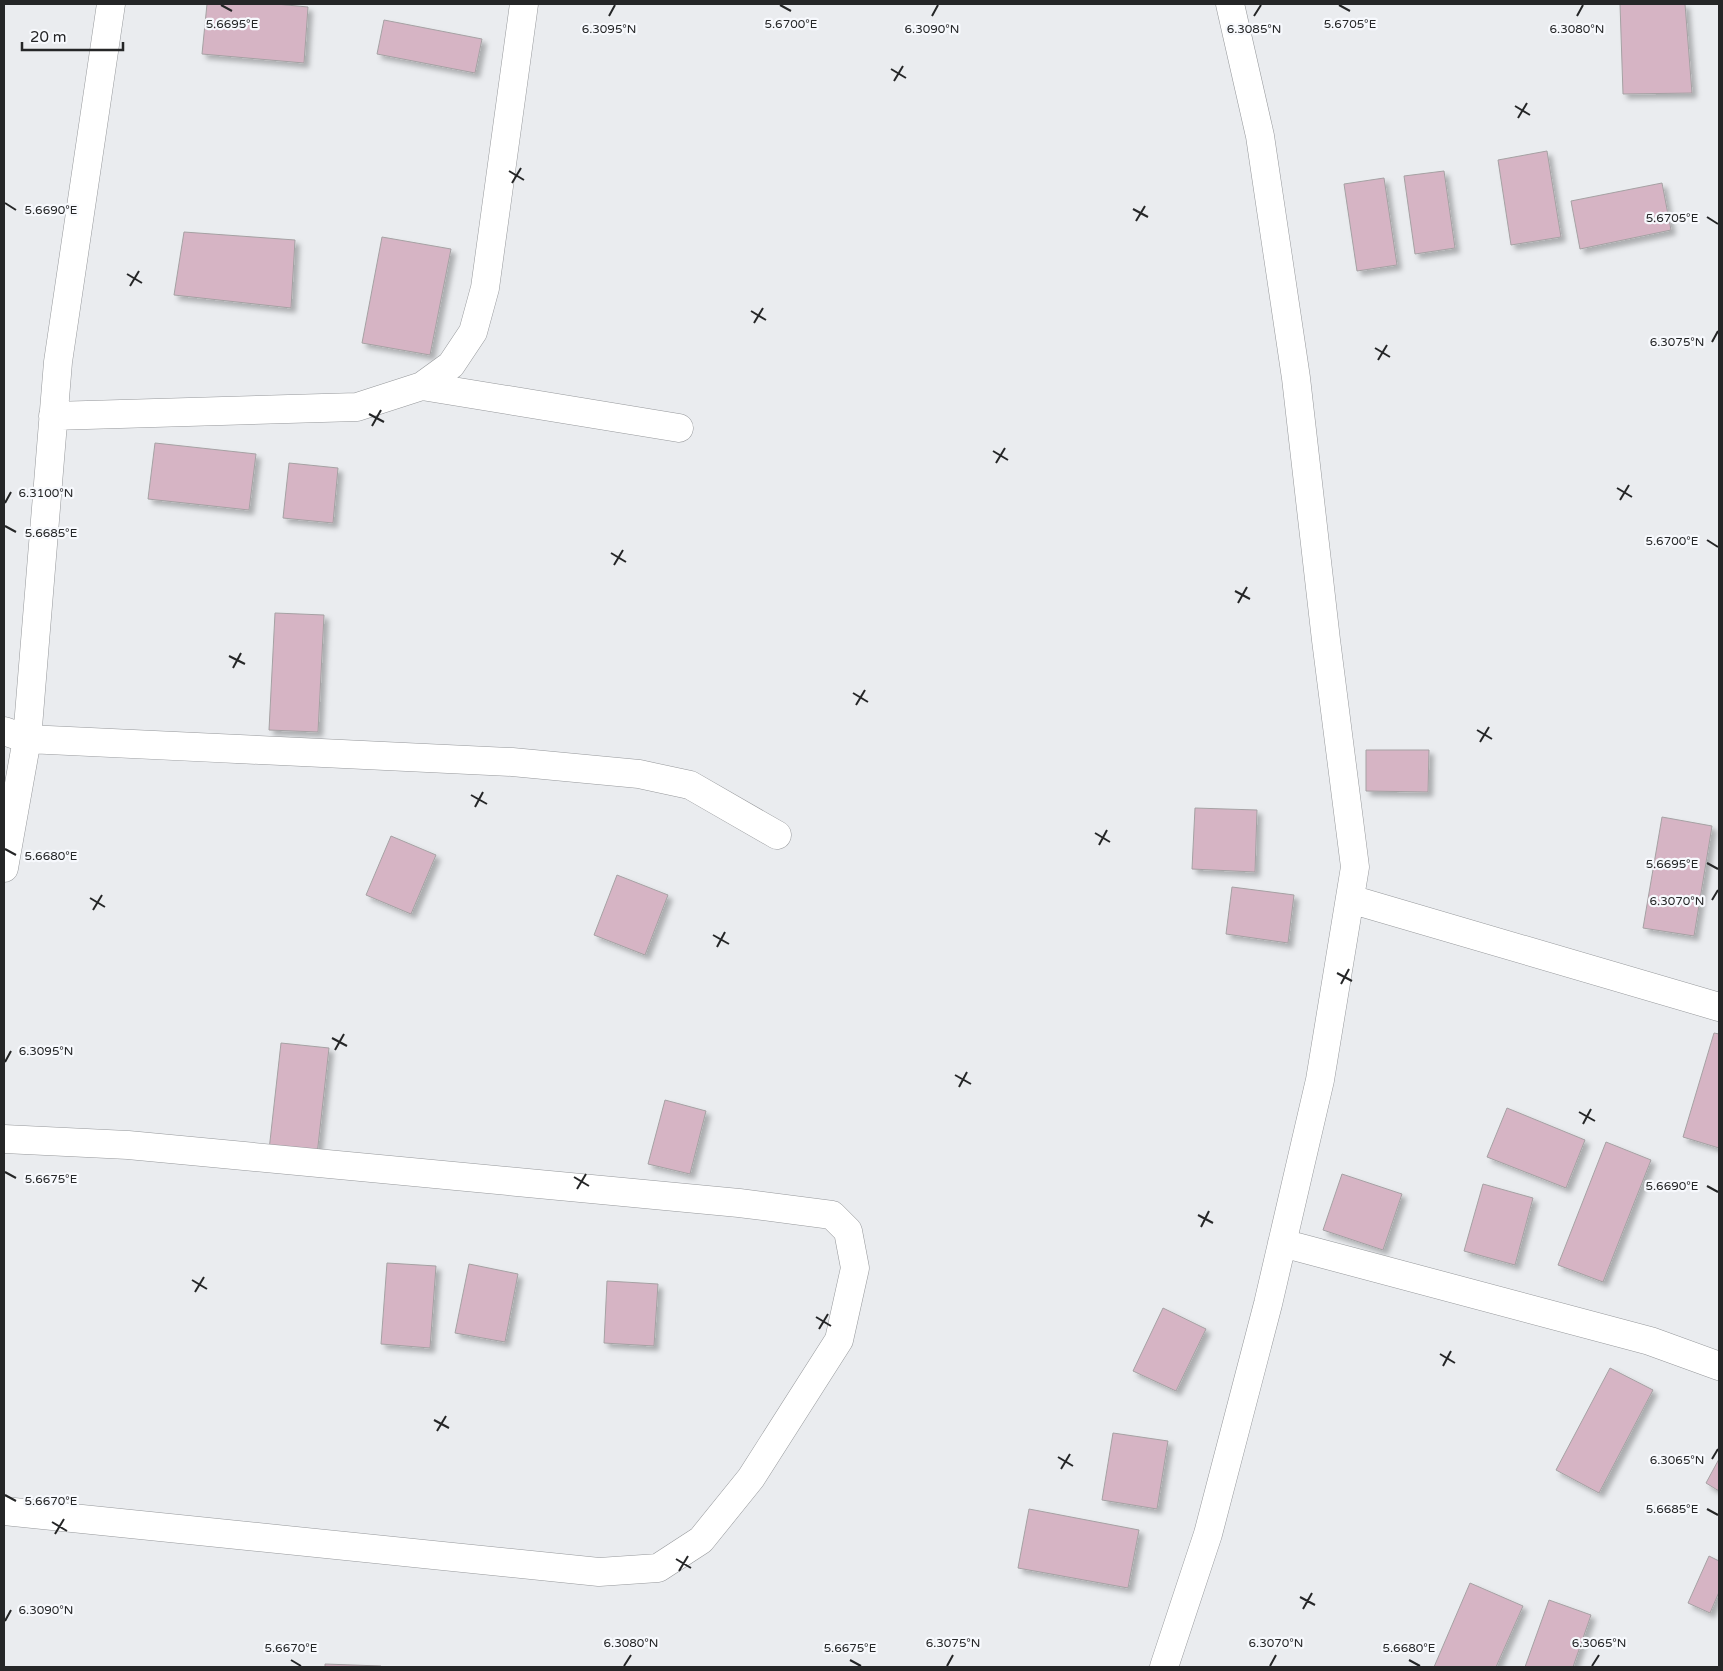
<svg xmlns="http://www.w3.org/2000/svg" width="1723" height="1671" font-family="'Varela Round',sans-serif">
<defs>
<filter id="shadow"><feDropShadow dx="4.5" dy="4.5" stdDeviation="2.5" flood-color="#0004"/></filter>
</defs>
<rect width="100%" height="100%" fill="#eaecef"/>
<path fill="#d6b4c4" stroke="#a5a1a3" filter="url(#shadow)" d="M207 4H276L308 7 304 63 202 54Z
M1620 4H1685L1692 93 1623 94Z
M384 20 482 39 475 73 377 54Z
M1547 151 1561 237 1511 245 1498 160Z
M1444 171 1455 248 1415 254 1404 176Z
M1384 178 1397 265 1357 271 1344 184Z
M1662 183 1671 230 1580 249 1571 201Z
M184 232 295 240 291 308 174 295Z
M382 237 451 249 430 355 362 343Z
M155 443 256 454 249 510 148 499Z
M289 463 338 468 333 523 283 518Z
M275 613 324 615 318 732 269 730Z
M1366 750H1429L1428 792 1366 791Z
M1195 808 1257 810 1255 872 1192 869Z
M1662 817 1712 826 1694 936 1643 928Z
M391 836 436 855 411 914 366 895Z
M617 875 668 895 645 955 594 935Z
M1232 887 1294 895 1288 943 1226 934Z
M1714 1033 1719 1034V1148L1683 1137Z
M281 1043 329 1048 317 1155 269 1150Z
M665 1100 706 1111 690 1174 648 1164Z
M1507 1108 1585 1140 1566 1188 1487 1157Z
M1606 1142 1651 1160 1603 1282 1558 1265Z
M1342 1174 1402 1194 1383 1250 1323 1230Z
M1483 1184 1533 1198 1515 1265 1464 1251Z
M387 1263 436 1266 430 1348 381 1344Z
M469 1264 518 1274 505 1342 455 1333Z
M607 1281 658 1284 654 1346 604 1343Z
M1163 1308 1206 1329 1176 1391 1133 1371Z
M1610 1368 1653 1390 1599 1493 1556 1470Z
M1113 1433 1168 1441 1157 1509 1102 1500Z
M1719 1459V1491L1706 1483Z
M1029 1509 1139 1530 1128 1588 1018 1568Z
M1709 1556 1719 1561V1592L1710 1613 1688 1603Z
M1470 1583 1523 1606 1496 1667H1434Z
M1549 1600 1591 1615 1573 1667H1525Z
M325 1664 381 1666V1667H325Z"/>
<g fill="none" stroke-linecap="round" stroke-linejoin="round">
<defs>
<path id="minor" d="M422 386 679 428
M53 416 357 407 422 386 451 365 473 332 485 288 524 4
M4 731 27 739 512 762 639 774 690 785 777 835
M4 868 27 739 58 362 111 4
M1350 899 1719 1007
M4 1139 128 1145 739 1203 832 1215 848 1231 855 1268 839 1340 751 1478 701 1540 658 1568 599 1572 4 1511
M1282 1243 1650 1341 1719 1366
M1164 1667 1208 1534 1268 1304 1320 1080 1355 867 1326 640 1296 378 1260 136 1230 4"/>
</defs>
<use href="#minor" stroke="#96989b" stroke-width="29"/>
<use href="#minor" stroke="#fff" stroke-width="28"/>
</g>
<path fill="none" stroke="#252627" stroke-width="2" d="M221 5 232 11M780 5 791 11M1339 5 1350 11M609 16 615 5M932 16 938 5M1254 16 1261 5M1577 16 1583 5M891 69 906 78M894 81 903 66M1515 106 1530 115M1518 118 1527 103M509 171 524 180M512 183 521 168M5 203 16 210M1133 209 1148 217M1707 217 1718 224M1136 221 1145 206M127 274 142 283M130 286 139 271M751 311 766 320M754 323 763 308M1712 342 1718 331M1375 348 1390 357M1378 360 1387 345M369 414 384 422M372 426 381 410M993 451 1008 460M996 463 1005 448M1617 488 1632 497M1620 500 1629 485M5 503 11 492M5 526 16 532M1707 540 1718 547M611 553 626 562M614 565 623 550M1235 591 1250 599M1238 603 1247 587M229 656 245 664M233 668 241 653M853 693 868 702M856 705 865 690M1477 730 1492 739M1480 742 1489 727M471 795 487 804M475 807 483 792M1095 833 1110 842M1099 845 1107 830M5 849 16 855M1707 863 1718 869M90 898 105 907M1712 900 1718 890M93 910 102 895M713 935 729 944M717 947 725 932M1337 973 1352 981M1341 984 1349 969M332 1038 347 1046M335 1050 344 1034M5 1062 11 1051M955 1075 971 1084M959 1087 967 1072M1579 1112 1595 1121M1583 1124 1591 1109M5 1172 16 1178M574 1177 589 1186M1707 1186 1718 1192M577 1189 586 1174M1198 1215 1213 1223M1201 1227 1209 1211M192 1280 207 1289M195 1292 204 1277M816 1317 831 1326M819 1329 828 1314M1440 1354 1455 1363M1443 1366 1451 1351M434 1420 449 1428M437 1431 446 1416M1058 1457 1073 1466M1712 1459 1718 1449M1061 1469 1070 1454M5 1495 16 1501M1707 1509 1718 1515M52 1522 67 1531M55 1534 64 1519M676 1559 691 1568M679 1571 688 1556M1300 1597 1315 1605M1303 1609 1312 1593M5 1621 11 1610M291 1660 301 1666M850 1660 861 1666M1409 1660 1420 1666M624 1666 631 1655M947 1666 953 1655M1270 1666 1276 1655M1592 1666 1599 1655"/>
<g font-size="12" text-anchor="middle" fill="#252627" stroke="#f7f9fd" stroke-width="4.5" stroke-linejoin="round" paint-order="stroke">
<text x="232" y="28">5.6695°E</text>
<text x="791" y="28">5.6700°E</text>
<text x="1350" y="28">5.6705°E</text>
<text x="609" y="33">6.3095°N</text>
<text x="932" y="33">6.3090°N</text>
<text x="1254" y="33">6.3085°N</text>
<text x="1577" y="33">6.3080°N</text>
<text x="51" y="214">5.6690°E</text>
<text x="1672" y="222">5.6705°E</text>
<text x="1677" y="346">6.3075°N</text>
<text x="46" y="497">6.3100°N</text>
<text x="51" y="537">5.6685°E</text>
<text x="1672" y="545">5.6700°E</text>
<text x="51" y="860">5.6680°E</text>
<text x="1672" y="868">5.6695°E</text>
<text x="1677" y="905">6.3070°N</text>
<text x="46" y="1055">6.3095°N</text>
<text x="51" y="1183">5.6675°E</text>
<text x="1672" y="1190">5.6690°E</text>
<text x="1677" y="1464">6.3065°N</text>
<text x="51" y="1505">5.6670°E</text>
<text x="1672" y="1513">5.6685°E</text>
<text x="46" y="1614">6.3090°N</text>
<text x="631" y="1647">6.3080°N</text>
<text x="953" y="1647">6.3075°N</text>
<text x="1276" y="1647">6.3070°N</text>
<text x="1599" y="1647">6.3065°N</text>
<text x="291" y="1652">5.6670°E</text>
<text x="850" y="1652">5.6675°E</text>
<text x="1409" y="1652">5.6680°E</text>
</g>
<rect width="1723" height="1671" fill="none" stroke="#252627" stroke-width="10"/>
<path d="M22 42v8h101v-8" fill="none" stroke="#252627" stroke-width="2.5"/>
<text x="30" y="42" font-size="15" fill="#252627" stroke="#f7f9fd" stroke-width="4" paint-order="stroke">20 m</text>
</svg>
